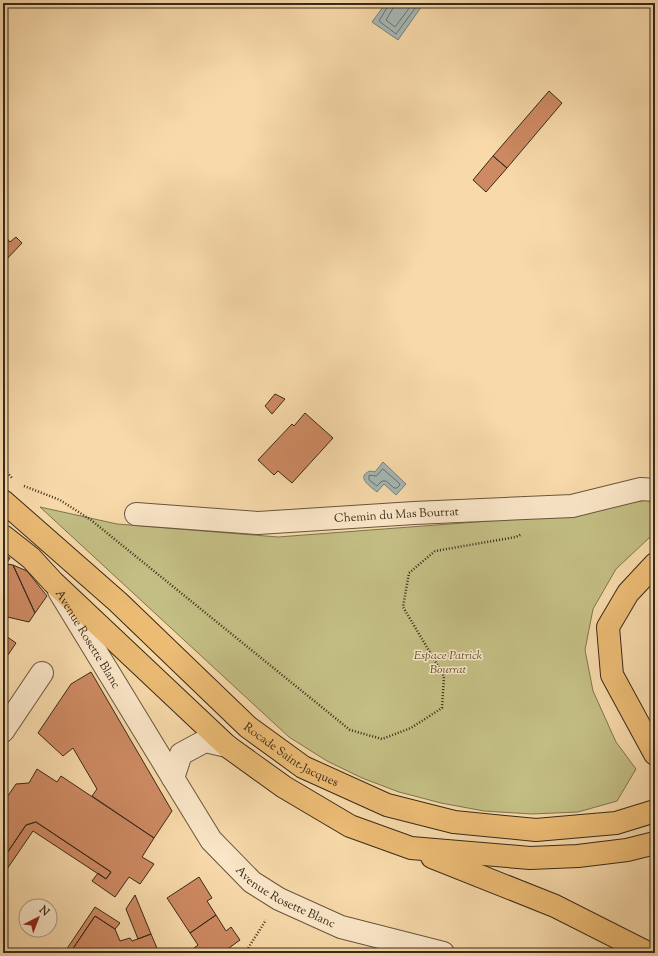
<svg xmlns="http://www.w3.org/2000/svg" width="658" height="956" font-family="'Sorts Mill Goudy',serif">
<rect width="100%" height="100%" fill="#f7d9aa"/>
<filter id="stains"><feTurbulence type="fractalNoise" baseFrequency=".005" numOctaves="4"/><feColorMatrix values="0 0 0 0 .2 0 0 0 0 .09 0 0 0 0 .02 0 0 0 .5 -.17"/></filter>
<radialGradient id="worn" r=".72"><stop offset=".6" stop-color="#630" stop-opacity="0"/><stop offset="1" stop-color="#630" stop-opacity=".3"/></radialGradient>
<path fill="#c3be84" stroke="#7e744e" d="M647 500 655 501V535L649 538 616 569 593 609 585 650 593 691 616 742 636 769 617 801 578 812 532 814 484 811 441 803 399 792 362 778 327 761 289 737 40 507 117 524 278 537 542 517Z"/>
<path fill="#a4b7b5" stroke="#797f77" d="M386 3H424L398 40 372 22Z
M383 462 406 484 396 495 384 484 377 492C371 487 355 477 370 471L375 472Z"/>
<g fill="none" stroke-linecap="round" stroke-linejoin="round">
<path stroke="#6e7067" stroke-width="1" d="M389 3 388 6 379 21 396 34 419 3
M394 3 393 8 386 20 395 27 413 3
M383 469 399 483 400 485 397 488H394L386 481H382L377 486 369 480V475L376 476Z"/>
</g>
<path fill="#ce8a63" stroke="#382a19" d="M549 91 562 103 507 168 493 156Z
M493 156 507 168 486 192 473 180Z
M4 235 10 242 16 237 22 243 5 261 3 259Z
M3 386 7 389 3 394Z
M275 394 285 399 272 414 265 406Z
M305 413 333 438 292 483 278 471 274 475 258 460 292 424 294 426Z
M3 555 10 558 6 564 13 565 35 613 29 622 3 616Z
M13 565 27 571 47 596 35 613Z
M3 634 16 643 8 655 4 653 3 654Z
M91 672 172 811 154 838 92 796 97 789 73 748 63 756 38 733 71 684Z
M37 769 57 782 61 776 154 838 142 857 154 864 140 884 129 877 115 897 92 881 98 873 106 879 111 872 36 822 26 825 3 859V803L16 784 29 783Z
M36 822 111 872 106 879 33 831 3 875V859L26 825Z
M199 877 212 898 207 901 216 915 190 933 167 898Z
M135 895 151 934 138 939 126 909Z
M95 907 120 923 115 929 95 916 70 953H64Z
M216 915 226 931 231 927 240 940 222 953H197L194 948 198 945 190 933Z
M95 916 115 929 120 941 130 938 132 941 151 934 159 953H70Z"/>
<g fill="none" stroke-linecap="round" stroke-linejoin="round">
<defs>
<g id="minor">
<path id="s1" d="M136 514 258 523 414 513 572 506 641 489 655 490"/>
<path id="s2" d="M59 591 173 778 181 754 205 741 227 746"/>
<path d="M3 731 42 673"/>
<path id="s3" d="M173 778 211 840 252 882 279 899 341 927 443 953"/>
</g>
<g id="major">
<path id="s4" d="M3 501 118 602 248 727 303 767 387 805 454 822 536 830 616 823 655 811"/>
<path d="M3 536 31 558 53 582 227 746 284 787 350 826 411 848 530 858 578 856 627 850 655 843"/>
<path d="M655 564 628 593 608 627 612 675 655 754"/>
<path d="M432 857 555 906 648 953"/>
</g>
</defs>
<use href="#minor" stroke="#68563d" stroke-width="24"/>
<use href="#major" stroke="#382a19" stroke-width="24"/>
<path stroke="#382a19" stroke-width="2.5" stroke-dasharray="1 2" stroke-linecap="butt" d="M3 468 12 478
M24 486 60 500 91 520 350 730 382 739 411 728 442 708 444 676 403 607 409 573 435 551 516 537 522 534
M245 953 266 920"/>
<use href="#minor" stroke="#fae6c8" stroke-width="22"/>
<use href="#major" stroke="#ecbc75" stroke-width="22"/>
</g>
<g text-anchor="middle" stroke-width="3" stroke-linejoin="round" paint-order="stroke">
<g font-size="12" fill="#382a19" stroke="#fae6c8">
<text dy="4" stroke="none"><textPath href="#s1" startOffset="261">Chemin du Mas Bourrat</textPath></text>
<text dy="4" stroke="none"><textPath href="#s2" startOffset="56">Avenue Rosette Blanc</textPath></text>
<text dy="4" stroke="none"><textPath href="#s4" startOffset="385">Rocade Saint-Jacques</textPath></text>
<text dy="4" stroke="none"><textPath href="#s3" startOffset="168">Avenue Rosette Blanc</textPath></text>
</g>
<g font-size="12" font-style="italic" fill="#5b4f34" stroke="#fae6c8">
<text x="448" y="659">Espace Patrick<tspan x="448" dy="14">Bourrat</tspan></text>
</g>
</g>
<rect width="658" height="956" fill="none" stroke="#f7d9aa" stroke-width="16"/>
<rect x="4" y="4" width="650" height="948" fill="none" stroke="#382a19" stroke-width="2"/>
<rect x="8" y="8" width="642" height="940" fill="none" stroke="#382a19"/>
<g transform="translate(38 918) rotate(42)"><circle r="19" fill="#fae6c8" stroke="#ac9b82"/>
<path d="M0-3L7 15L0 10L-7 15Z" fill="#8f2418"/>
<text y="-6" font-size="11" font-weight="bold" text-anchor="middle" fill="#382a19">N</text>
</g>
<rect width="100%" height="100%" filter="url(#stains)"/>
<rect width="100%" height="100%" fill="url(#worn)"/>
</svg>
